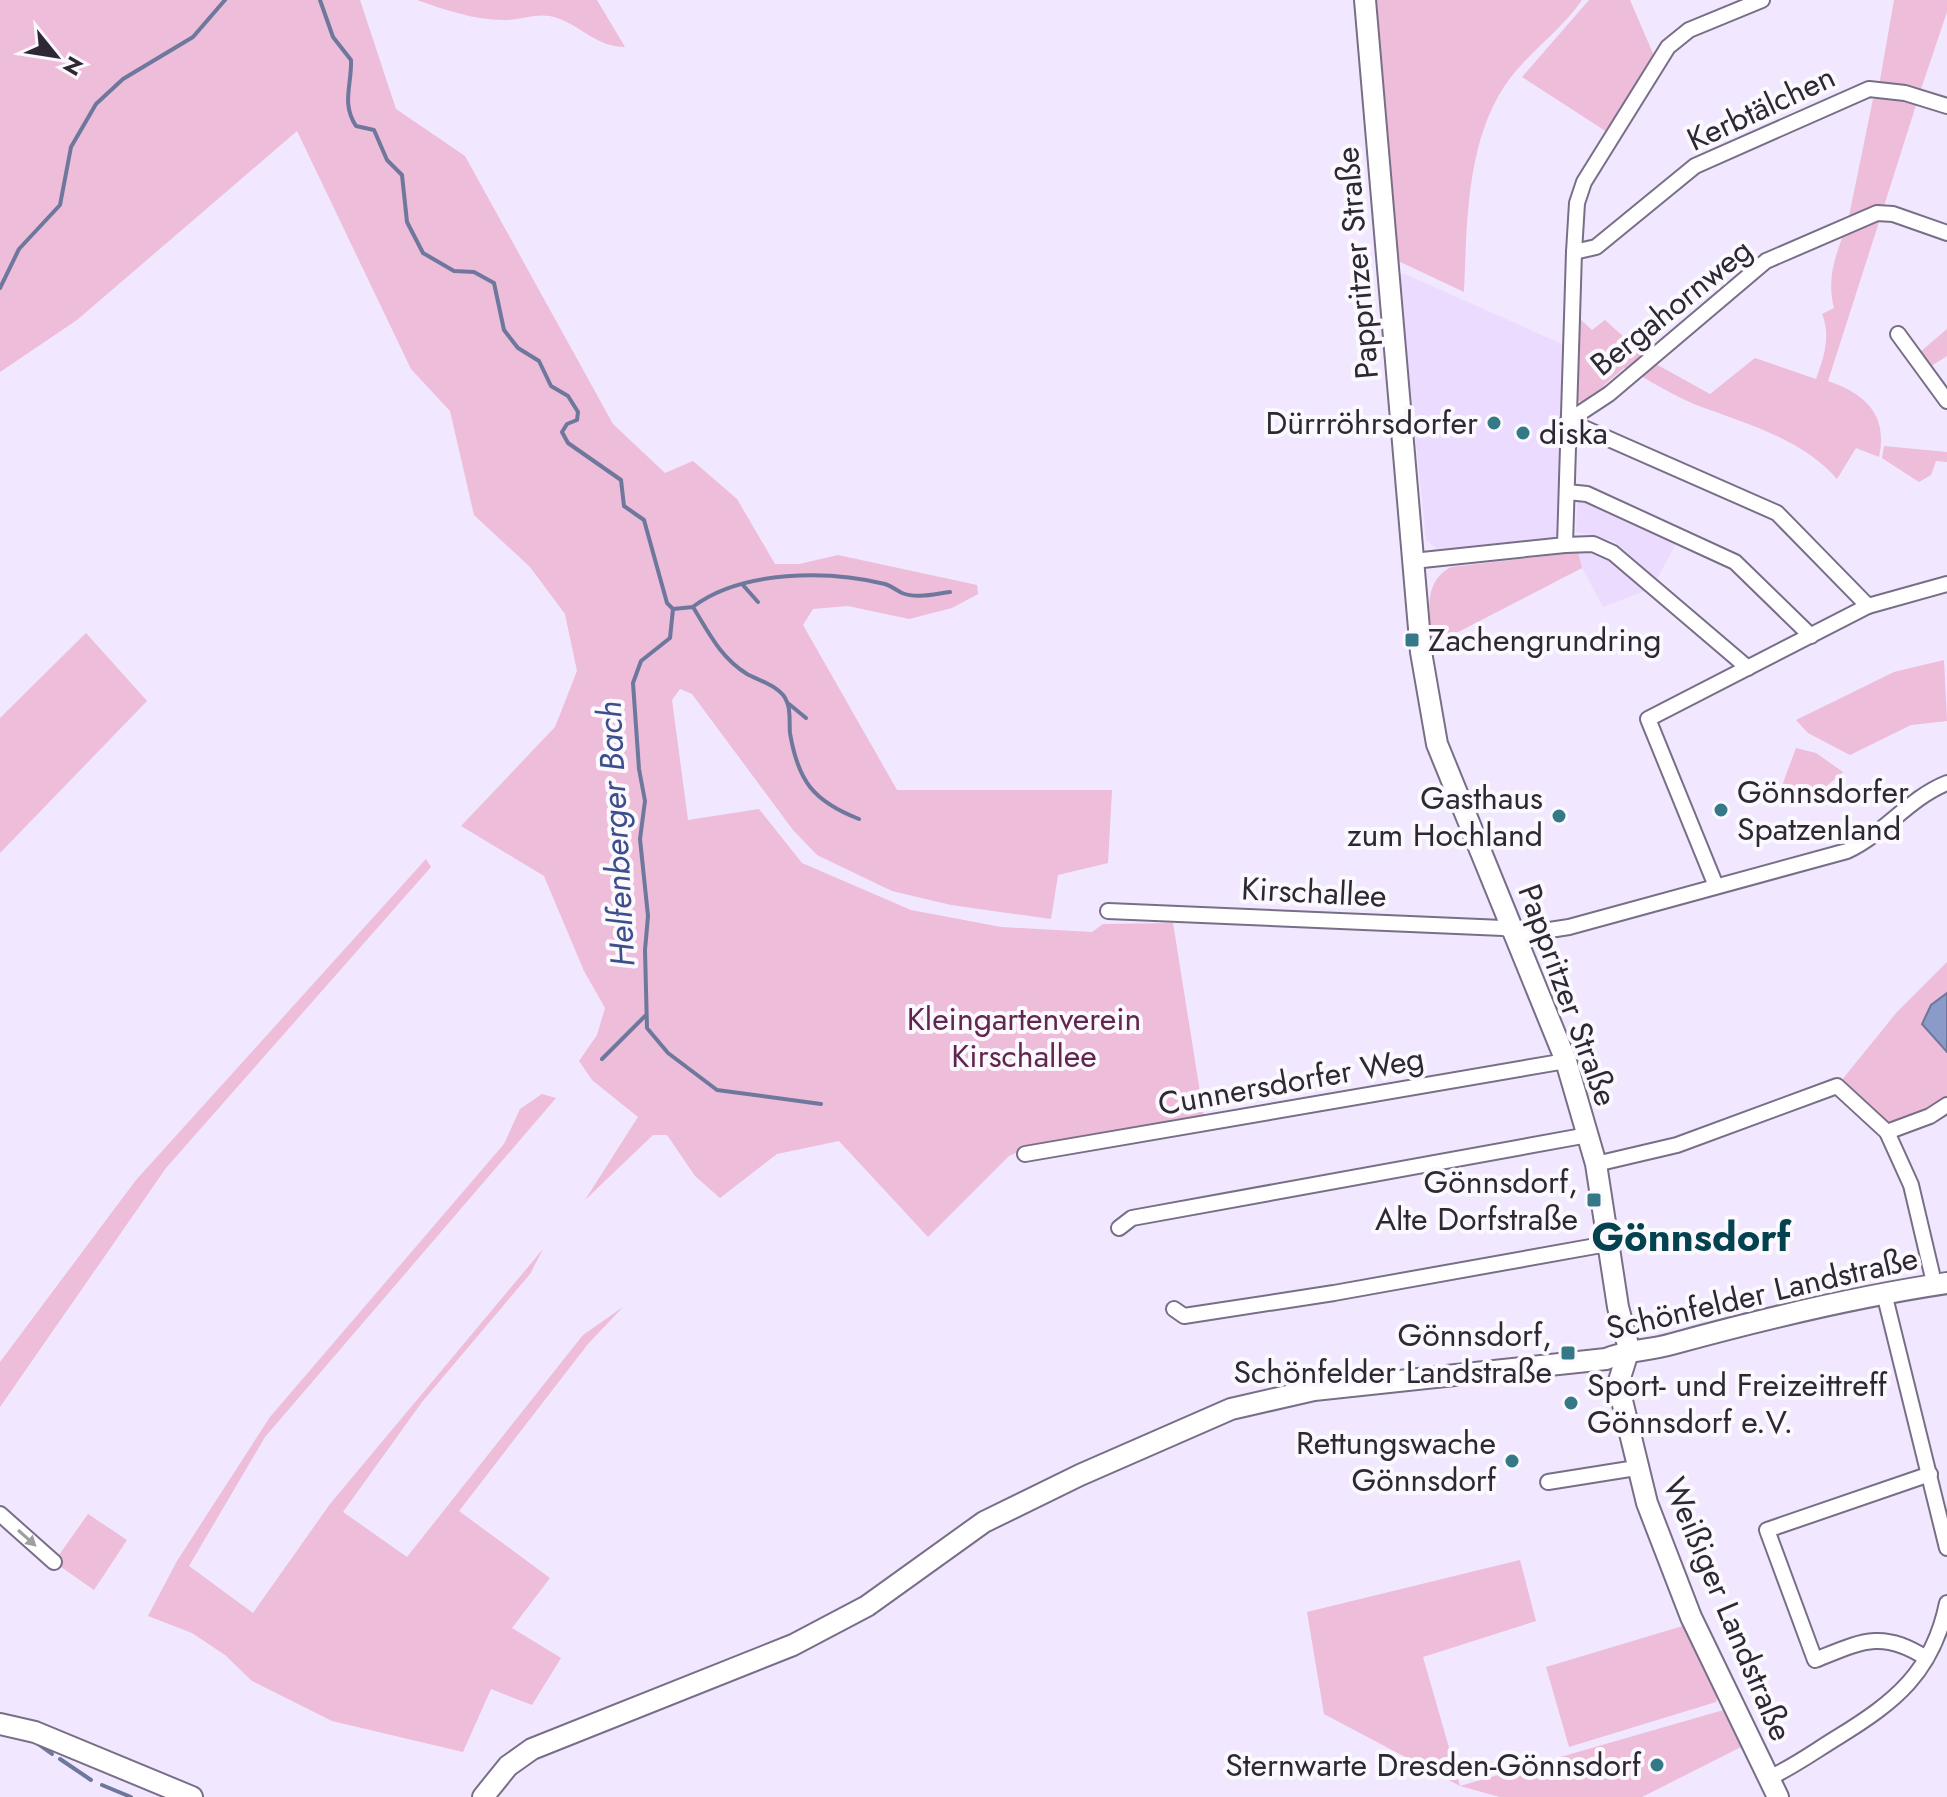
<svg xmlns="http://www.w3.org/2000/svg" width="1947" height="1797" viewBox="0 0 1947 1797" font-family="Jost,sans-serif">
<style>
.built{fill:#ebdbfe}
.green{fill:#edbdda}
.water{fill:#8a9bc9;stroke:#6e789c;stroke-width:2}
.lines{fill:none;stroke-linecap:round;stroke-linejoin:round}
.stream{stroke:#6e789c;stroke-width:4}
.street-casing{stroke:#796e87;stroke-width:18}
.secondary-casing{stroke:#796e87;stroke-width:24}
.street{stroke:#fff;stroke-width:14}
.secondary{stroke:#fff;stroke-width:20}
.oneway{fill:#a09ea3}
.poi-dot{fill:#357988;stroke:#fbf8fe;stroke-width:3}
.labels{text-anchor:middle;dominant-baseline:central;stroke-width:8;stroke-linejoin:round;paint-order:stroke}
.street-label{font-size:32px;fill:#2d2833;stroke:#fbf8fe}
.poi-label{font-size:32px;fill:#2d2833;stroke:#fbf8fe;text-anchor:end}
.park-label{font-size:32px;fill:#61254e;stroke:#fbf8fe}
.water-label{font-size:34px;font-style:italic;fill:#3d4f8b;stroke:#fbf8fe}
.district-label{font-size:40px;font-weight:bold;fill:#03424e;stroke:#fbf8fe}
</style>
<rect width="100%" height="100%" fill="#f1e7fe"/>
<g class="built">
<polygon points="1399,274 1405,274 1564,345 1559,533 1555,539 1440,551 1426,540"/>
<polygon points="1583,499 1678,540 1657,579 1614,541 1576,532 1577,503"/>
<polygon points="1596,551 1610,558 1647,590 1603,607 1578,560 1578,552"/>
</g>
<g class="green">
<polygon points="0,0 360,0 396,109 465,156 613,424 665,473 693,461 737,499 775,564 799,564 838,555 977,585 978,594 952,608 909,619 848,606 813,609 803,625 897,790 1112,790 1108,863 1058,875 1051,919 951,905 892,891 817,855 793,830 692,694 680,689 672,700 688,820 759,809 802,863 911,910 1001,927 1092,932 1103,924 1173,923 1204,1117 1029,1147 1009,1156 928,1237 839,1141 777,1154 720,1198 695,1176 667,1135 653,1135 585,1200 638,1117 592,1080 579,1061 597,1035 605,1008 584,971 544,876 461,826 555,727 577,671 565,614 530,567 474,515 450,411 411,369 297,131 77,320 0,372"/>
<path d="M417 0H597L625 47C597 47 583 27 557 18 540 12 525 19 508 20 477 21 445 10 417 0Z"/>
<path d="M1375 0H1582C1562 29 1532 50 1511 77 1466 135 1467 222 1464 292L1394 259Z"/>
<polygon points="1589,0 1630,0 1655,58 1607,132 1522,77"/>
<polygon points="1894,0 1947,0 1947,12 1919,95 1879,86"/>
<polygon points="1888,94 1917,102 1883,209 1848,221 1873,99"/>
<path d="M1880 219 1828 381C1866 394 1888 415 1879 457L1856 448 1837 479C1802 438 1743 423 1694 404 1675 396 1657 385 1639 375L1654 363 1710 394 1755 358 1816 379C1824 358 1831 335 1822 314L1834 308C1827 281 1834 259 1844 233Z"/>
<polygon points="1580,319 1592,330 1605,320 1646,357 1632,369 1624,368 1604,385 1608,391 1584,404 1578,400"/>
<polygon points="1947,329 1947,356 1928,368 1919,353"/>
<polygon points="1884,446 1947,452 1947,462 1936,461 1931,475 1919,482 1882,458"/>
<path d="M1578 552 1582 568 1433 645C1430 616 1421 583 1451 567Z"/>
<polygon points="86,633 147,701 0,853 0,718"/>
<polygon points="1944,660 1947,721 1911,725 1850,755 1808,733 1796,720 1894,672"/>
<polygon points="1796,748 1816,753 1843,772 1815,796 1789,806 1783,783"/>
<polygon points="426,859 431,867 166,1168 0,1407 0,1362 136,1180"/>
<polygon points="1947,962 1947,993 1931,1005 1922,1024 1947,1052 1947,1105 1887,1132 1837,1086 1897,1012"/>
<polygon points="542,1094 556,1098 265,1437 189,1566 253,1613 330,1504 543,1249 530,1274 422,1402 343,1512 407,1557 583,1335 623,1307 588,1344 459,1511 550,1578 512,1628 561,1658 532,1705 491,1689 463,1752 332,1721 252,1681 225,1655 192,1633 148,1616 177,1561 270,1417 504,1144 520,1109"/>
<polygon points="88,1514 127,1540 94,1590 54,1562"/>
<polygon points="1520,1560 1536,1621 1423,1657 1460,1786 1727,1709 1745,1745 1642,1797 1500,1797 1460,1786 1324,1714 1307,1612"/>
<polygon points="1686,1625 1718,1694 1716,1702 1569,1747 1546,1667"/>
</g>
<polygon class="water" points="1947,993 1947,1052 1922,1024 1931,1005"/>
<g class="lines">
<g class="stream">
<path d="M320 0 333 37 351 60C352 85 341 103 356 126L374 130 387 160 402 175 407 222 423 253 454 271 474 272 494 283 504 330 518 348 539 361 551 386 568 396 578 412 577 420 567 424 562 432 568 443 621 480 624 506 644 520 667 603 673 609 670 638 641 661 633 683 639 769 645 801 640 839 648 916 645 950 647 1028 668 1053 717 1090 821 1104"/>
<polyline points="0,288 19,249 60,205 71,147 96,104 123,79 193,37 225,0"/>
<polyline points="742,584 758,602"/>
<path d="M694 606C743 570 828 570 885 584 891 586 896 590 902 593 917 599 934 594 950 592"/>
<path d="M673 609 693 607C709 633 720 657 747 674 760 681 782 687 787 702 791 710 789 724 790 733 798 781 813 801 859 819"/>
<polyline points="789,704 806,718"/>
<polyline points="602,1059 645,1016"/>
<polyline points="34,1741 52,1754"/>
<polyline points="60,1759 91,1780"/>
<polyline points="102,1785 131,1797"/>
</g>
<g class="street-casing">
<g id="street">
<polyline points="1574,252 1596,247 1695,166 1869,89 1905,93 1947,106"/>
<polyline points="1898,334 1947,401"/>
<polyline points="1568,421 1609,394 1766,261 1877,213 1893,214 1947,233"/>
<polyline points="1568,421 1777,513 1868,606"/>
<polyline points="1567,492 1587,494 1735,562 1811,636"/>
<polyline points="1565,545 1593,544 1613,553 1748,668"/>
<polyline points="1413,561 1565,545 1574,252 1577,203 1584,182 1668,47 1689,30 1762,0"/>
<polyline points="1716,886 1648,719 1868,606 1947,584"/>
<path d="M1108 911 1503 928 1530 933 1569 927 1847 851C1884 834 1909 798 1947 783"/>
<polyline points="1887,1132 1911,1185 1932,1274"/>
<polyline points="1025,1154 1566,1061"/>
<polyline points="1596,1164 1677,1145 1837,1086 1887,1132 1930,1116 1947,1105"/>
<polyline points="1119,1228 1132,1218 1588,1135"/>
<polyline points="1884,1293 1947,1548"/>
<polyline points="1174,1309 1184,1316 1334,1293 1607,1244"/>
<polyline points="1548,1482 1636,1468"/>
<polyline points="0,1514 54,1562"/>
<path d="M1926 1658C1882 1629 1860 1642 1815 1660L1767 1530 1930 1474"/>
<path d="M1769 1778C1793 1767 1815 1751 1838 1737 1895 1702 1933 1672 1947 1603"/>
</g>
</g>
<g class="secondary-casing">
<g id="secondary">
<polyline points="1365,0 1421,652 1437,744 1566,1061 1596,1164 1618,1307 1629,1349"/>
<polyline points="1629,1349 1618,1384 1647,1503 1691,1617 1778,1797"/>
<polyline points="0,1724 35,1732 192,1797"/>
<path d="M483 1797 508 1766 532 1749 793 1645 867 1606 984 1522 1080 1475 1231 1409 1314 1390 1606 1359C1631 1349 1648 1351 1672 1344 1763 1319 1853 1297 1947 1283"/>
</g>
</g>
<use href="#street" class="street"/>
<use href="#secondary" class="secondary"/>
</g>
<defs><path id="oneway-solid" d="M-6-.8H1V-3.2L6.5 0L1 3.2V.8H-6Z" transform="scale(2)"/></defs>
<use class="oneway" href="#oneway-solid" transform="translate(27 1538) rotate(42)"/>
<g class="poi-dot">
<circle cx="1494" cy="423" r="8"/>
<circle cx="1523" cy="433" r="8"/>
<rect x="1404" y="632" width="16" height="16" rx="4"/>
<circle cx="1721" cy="810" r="8"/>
<circle cx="1559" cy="816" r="8"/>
<rect x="1586" y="1192" width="16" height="16" rx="4"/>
<rect x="1560" y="1345" width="16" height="16" rx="4"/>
<circle cx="1571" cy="1403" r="8"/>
<circle cx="1512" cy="1461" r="8"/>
<circle cx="1657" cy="1765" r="8"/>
</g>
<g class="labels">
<g class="street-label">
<text transform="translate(1761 108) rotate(-25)">Kerbtälchen</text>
<text transform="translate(1357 263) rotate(-95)">Pappritzer Straße</text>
<text transform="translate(1671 307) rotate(-39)">Bergahornweg</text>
<text transform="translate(1314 892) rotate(3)">Kirschallee</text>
<text transform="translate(1568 995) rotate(70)">Pappritzer Straße</text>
<text transform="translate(1291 1081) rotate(-10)">Cunnersdorfer Weg</text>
<text transform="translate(1762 1293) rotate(-13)">Schönfelder Landstraße</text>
<text transform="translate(1728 1609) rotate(67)">Weißiger Landstraße</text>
</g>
<g class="poi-label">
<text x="1478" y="423">Dürrröhrsdorfer</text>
<text x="1539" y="433" text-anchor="start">diska</text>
<text x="1428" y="640" text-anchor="start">Zachengrundring</text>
<text x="1737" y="792" text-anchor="start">Gönnsdorfer<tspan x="1737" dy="37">Spatzenland</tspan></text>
<text x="1543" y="798">Gasthaus<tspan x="1543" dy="37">zum Hochland</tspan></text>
<text x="1578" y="1182">Gönnsdorf,<tspan x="1578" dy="37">Alte Dorfstraße</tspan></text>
<text x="1552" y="1335">Gönnsdorf,<tspan x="1552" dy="37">Schönfelder Landstraße</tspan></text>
<text x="1587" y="1385" text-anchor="start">Sport- und Freizeittreff<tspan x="1587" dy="37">Gönnsdorf e.V.</tspan></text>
<text x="1496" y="1443">Rettungswache<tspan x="1496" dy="37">Gönnsdorf</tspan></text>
<text x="1641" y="1765">Sternwarte Dresden-Gönnsdorf</text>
</g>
<g class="park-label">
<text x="1024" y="1019">Kleingartenverein<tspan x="1024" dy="37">Kirschallee</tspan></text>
</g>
<g class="water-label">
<text transform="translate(616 834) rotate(-93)">Helfenberger Bach</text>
</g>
<g class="district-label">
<text x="1691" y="1237">Gönnsdorf</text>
</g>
</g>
<g transform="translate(56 56) rotate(120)" stroke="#fbf8fe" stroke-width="6" paint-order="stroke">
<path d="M0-6L14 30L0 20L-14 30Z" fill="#2d2833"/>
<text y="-12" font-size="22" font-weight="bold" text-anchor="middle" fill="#2d2833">N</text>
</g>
</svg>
